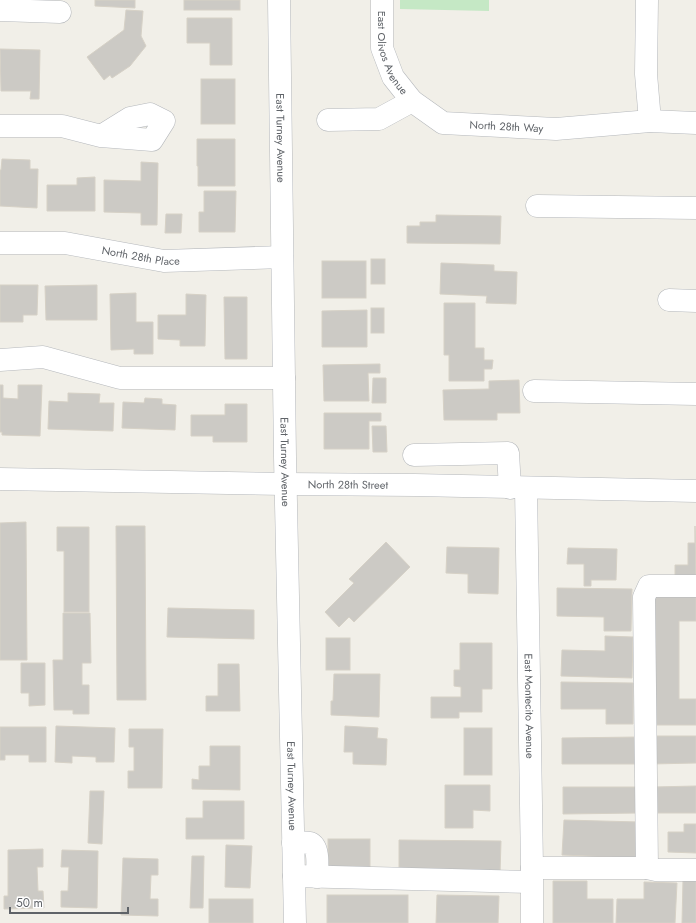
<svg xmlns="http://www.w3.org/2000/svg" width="696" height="923" viewBox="0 0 696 923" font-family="Jost,sans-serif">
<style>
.green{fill:#c5e8c5}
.building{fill:#cccac5;stroke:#d6d1c6}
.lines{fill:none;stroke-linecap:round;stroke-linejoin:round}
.minor-casing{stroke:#b5b8bc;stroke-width:23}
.minor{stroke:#fff;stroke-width:22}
.labels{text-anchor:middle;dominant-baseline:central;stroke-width:3;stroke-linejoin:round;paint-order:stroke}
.street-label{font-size:11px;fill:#5f6368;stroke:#fff}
</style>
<rect width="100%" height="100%" fill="#f1efe8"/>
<polygon class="green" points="400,0 489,0 489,11 400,9"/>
<g class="building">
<polygon points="95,0 135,0 135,8 95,6"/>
<rect x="184" y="0" width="56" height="10"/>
<polygon points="126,10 143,11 141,36 146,46 130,66 112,78 110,75 104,80 87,57 124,30"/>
<polygon points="187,18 232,18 232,65 210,65 210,43 187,43"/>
<polygon points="0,49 40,50 39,99 30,99 31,91 1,91"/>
<rect x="201" y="79" width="34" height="45"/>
<polygon points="197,139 235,139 235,186 198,186 198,166 197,166"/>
<polygon points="2,159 30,160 30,169 38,169 37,208 0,206 0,170 1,170"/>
<polygon points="141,162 158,163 157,225 141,225 141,213 104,212 104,180 141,181"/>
<polygon points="95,177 95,211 47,211 47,185 77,185 77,178"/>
<polygon points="204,191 236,191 235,232 199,232 199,212 204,212"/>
<polygon points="166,214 182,214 181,233 165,233"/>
<polygon points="436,215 501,216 500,244 407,243 407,226 420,226 420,222 436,222"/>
<rect x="371" y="259" width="14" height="25"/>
<rect x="322" y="261" width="44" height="37"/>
<polygon points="441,263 494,265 494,271 517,272 516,304 486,303 487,296 440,294"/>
<polygon points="0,285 38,285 37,315 23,315 23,322 0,322"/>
<polygon points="97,285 97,320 46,320 45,286"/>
<polygon points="136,293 136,322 153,322 153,354 134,354 134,349 111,350 110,294"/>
<polygon points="186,294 206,295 205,346 180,346 180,340 158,339 158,315 186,315"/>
<polygon points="224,297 247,297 247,359 225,359"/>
<polygon points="444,303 475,303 475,348 484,348 484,360 493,360 492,369 484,369 484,381 449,381 449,355 444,355"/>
<rect x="371" y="308" width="13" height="25"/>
<polygon points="367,310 367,347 322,347 322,311"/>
<polygon points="380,364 380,373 368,373 369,401 324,401 323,365"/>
<polygon points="373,378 386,378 386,403 372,403"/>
<polygon points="519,380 520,413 497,413 497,420 444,420 443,390 489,389 489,381"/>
<polygon points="0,385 3,385 3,398 18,399 18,385 42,385 40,436 2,435 2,432 0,432"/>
<polygon points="68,393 100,394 99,403 114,403 113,431 48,429 49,401 68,402"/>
<polygon points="145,398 162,399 162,404 176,405 175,430 122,428 123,402 144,403"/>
<polygon points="225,404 247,404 247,442 213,442 213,436 191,436 191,415 225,415"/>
<polygon points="324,413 381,413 381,421 369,421 369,449 324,449"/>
<polygon points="372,426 386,426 387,452 373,452"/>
<polygon points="26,522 27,660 0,660 0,523"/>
<polygon points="116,526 145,526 146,700 117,700"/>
<polygon points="695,526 696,579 675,579 675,565 688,565 688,543 695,543"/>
<polygon points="57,527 89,527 89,612 64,612 64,551 57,551"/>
<polygon points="386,542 410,567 354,622 349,617 339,627 325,612 354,583 349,579"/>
<polygon points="447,547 499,548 498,594 468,593 468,574 446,573"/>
<polygon points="568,548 617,549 616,580 591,580 591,586 584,586 584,564 567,564"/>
<polygon points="557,588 632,589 631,631 604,631 604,617 557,616"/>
<polygon points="652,594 696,594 696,621 679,621 679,699 696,699 696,725 652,725"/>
<polygon points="168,608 254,610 254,639 167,637"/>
<polygon points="63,613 90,613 91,663 82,663 82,685 89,685 89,714 73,714 73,710 54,710 53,660 63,660"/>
<polygon points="605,636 633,637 632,678 561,676 562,650 605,651"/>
<rect x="326" y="638" width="24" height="32"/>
<polygon points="460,643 492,643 492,689 482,689 482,712 459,712 459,718 431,718 431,697 461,697 461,687 454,686 454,670 460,670"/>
<polygon points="21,663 45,663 45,705 29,706 29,693 21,693"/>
<polygon points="218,664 239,664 240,711 206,711 206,696 218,696"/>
<polygon points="334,674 380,674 379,717 331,715 331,701 333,701"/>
<polygon points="561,682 633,683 633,724 606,724 606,709 561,709"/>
<polygon points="56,726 115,728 114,762 96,762 96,757 72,756 72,763 55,762"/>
<polygon points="345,726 378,728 377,738 387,739 386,765 353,764 353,752 344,752"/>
<polygon points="0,727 46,727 46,762 29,762 29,755 5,755 5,760 0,760"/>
<rect x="464" y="728" width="28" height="47"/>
<polygon points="129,729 163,729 162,788 128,788 128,771 134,771 134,747 129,747"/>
<polygon points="652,736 696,736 696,763 652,764"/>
<polygon points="638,737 638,764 562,764 562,738"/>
<polygon points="210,746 240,746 240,790 192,789 192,779 199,780 199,766 210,766"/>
<polygon points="445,785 490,785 490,811 473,810 473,828 445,828"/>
<polygon points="696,786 696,813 653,813 653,787"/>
<polygon points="563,787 639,787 639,813 563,814"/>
<polygon points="90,791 104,791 102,844 88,843"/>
<polygon points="203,801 244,801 244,839 186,839 186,818 203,818"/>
<polygon points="564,820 639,822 638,858 562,855"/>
<polygon points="684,824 696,824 696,853 668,852 668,832 684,832"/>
<rect x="328" y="839" width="42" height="31"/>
<polygon points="399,840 501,841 500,874 399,873"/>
<polygon points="226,845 252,846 250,888 225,887"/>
<polygon points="43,849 43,867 37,867 38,891 43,891 44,908 4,909 4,896 8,896 8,850"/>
<polygon points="62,850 98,851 97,908 61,907 61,891 68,891 69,867 61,867"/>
<polygon points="192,856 204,856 203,908 190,908"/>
<polygon points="123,858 158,859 158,875 151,875 150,899 158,899 158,916 121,915"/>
<polygon points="683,879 696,879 696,923 682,923"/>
<polygon points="553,881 587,881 587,899 613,899 613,923 553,923"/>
<polygon points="644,882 677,883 675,923 616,923 617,899 644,899"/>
<rect x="327" y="895" width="81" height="28"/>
<polygon points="437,895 499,896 498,923 436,923"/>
<rect x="209" y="899" width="44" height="24"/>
</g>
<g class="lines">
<g class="minor-casing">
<g id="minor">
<path id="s1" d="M279 0 285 457 295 923"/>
<path id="s2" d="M382 0V48L393 77 412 101"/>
<polyline points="647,0 646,74 650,121"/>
<polyline points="0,10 60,12"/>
<path id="s3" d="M328 120 379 119 412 101 443 123 556 129 650 121 696 123"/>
<polyline points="0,126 62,126 101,136 152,140 164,121 150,114 130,118 101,136"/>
<polyline points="537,206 696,208"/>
<path id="s4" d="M0 243H65L164 261 282 257"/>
<polyline points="669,300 696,301"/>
<polyline points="0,360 43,357 120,378 284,378"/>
<polyline points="534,391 696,394"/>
<polyline points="414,455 508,453 510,488"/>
<path id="s5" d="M0 479 285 484 415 485 696 491"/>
<path id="s6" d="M526 488 532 868V923"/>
<polyline points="696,586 649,586 644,597 647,868 656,870 696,870"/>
<path d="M293 843C298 843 305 842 310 843 320 847 317 868 317 877"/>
<polyline points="532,868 647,868"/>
<polyline points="294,876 531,882"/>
</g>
</g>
<use href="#minor" class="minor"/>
</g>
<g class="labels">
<g class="street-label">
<text stroke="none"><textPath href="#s2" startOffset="55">East Olivos Avenue</textPath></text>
<text stroke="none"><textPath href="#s3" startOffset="190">North 28th Way</textPath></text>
<text stroke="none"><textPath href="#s1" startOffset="138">East Turney Avenue</textPath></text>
<text stroke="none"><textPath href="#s4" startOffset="142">North 28th Place</textPath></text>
<text stroke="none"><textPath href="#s1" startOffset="462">East Turney Avenue</textPath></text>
<text stroke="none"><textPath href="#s5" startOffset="348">North 28th Street</textPath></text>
<text stroke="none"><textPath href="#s6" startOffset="218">East Montecito Avenue</textPath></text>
<text stroke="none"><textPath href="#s1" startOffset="786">East Turney Avenue</textPath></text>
</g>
</g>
<path d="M10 907v6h118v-6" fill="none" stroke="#5f6368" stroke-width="2"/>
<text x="16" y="907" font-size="12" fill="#5f6368" stroke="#ffffff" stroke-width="3" paint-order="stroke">50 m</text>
</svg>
